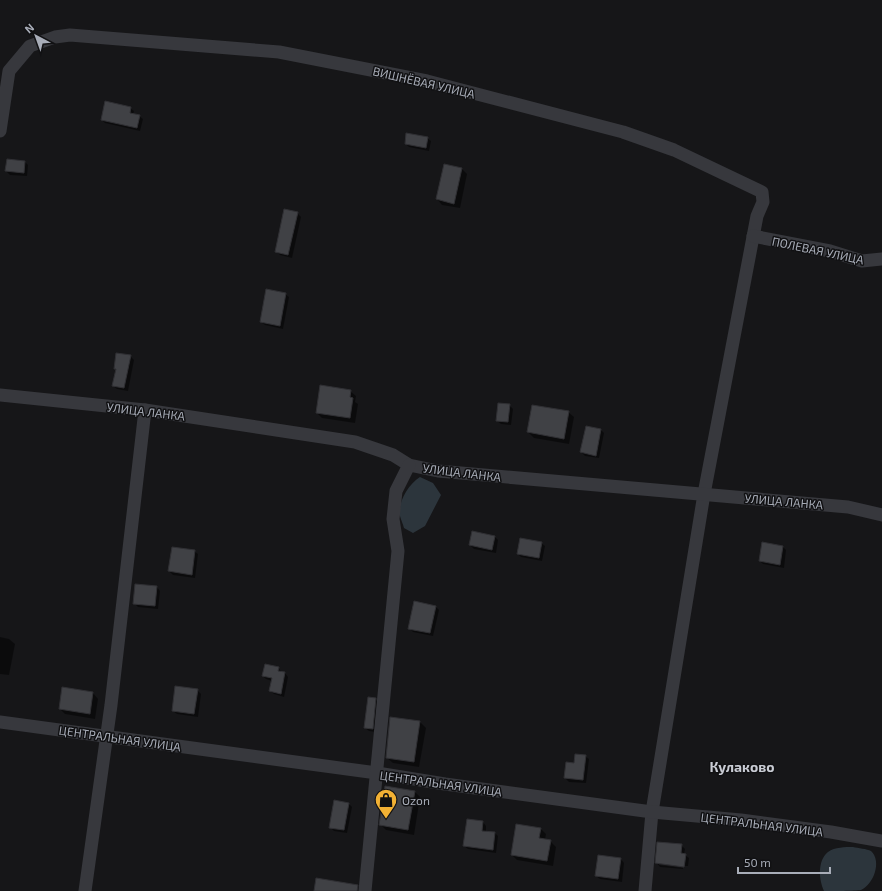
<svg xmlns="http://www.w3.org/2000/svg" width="882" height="891" viewBox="0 0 882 891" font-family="'Exo 2',sans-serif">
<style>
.water{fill:#2c353c}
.shadow{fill:#0007}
.building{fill:#404145;stroke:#303034}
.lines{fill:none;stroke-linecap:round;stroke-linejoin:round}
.minor{stroke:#37383d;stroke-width:13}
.labels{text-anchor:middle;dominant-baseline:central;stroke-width:3;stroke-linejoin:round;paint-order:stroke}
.street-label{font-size:12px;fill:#a8adb8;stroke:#111113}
.poi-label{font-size:12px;fill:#a8adb8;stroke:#111113;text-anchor:start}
.quarter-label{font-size:14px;font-weight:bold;fill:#c9ccd4;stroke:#111113}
</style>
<rect width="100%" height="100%" fill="#161618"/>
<g class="water">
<path d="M420 477 433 483 441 495 425 526 413 533 404 528C403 524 401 520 400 516 398 501 408 485 420 477Z"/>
<path d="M853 847C858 848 867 849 871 851 882 861 874 884 861 890 856 891 831 891 824 891 819 880 817 861 828 852 835 847 845 847 853 847Z"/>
</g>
<g class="shadow">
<polygon points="130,108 134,111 133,114 139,116 143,119 140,131 105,123 102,120"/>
<polygon points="427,138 431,141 429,151 409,147 406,144"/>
<polygon points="25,162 28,165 27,176 10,175 6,171"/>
<polygon points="444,165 462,169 467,174 460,208 442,205 437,199"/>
<polygon points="297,213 301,217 292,258 280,255 276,251"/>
<polygon points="285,294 289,297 283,329 265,325 261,322"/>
<polygon points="130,356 134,360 128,391 117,389 113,386 116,370 115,369"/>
<polygon points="350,391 356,396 355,402 358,404 355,423 322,418 317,413"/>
<polygon points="509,405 513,409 511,425 501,424 497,421"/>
<polygon points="568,412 574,417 569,444 534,438 528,432"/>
<polygon points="586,427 601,430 604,433 599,458 585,456 581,452"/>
<polygon points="495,537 498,540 496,553 474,549 470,545"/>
<polygon points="541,543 545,546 542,561 521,557 518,554"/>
<polygon points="763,543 783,547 786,550 784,568 763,564 760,561"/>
<polygon points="194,551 198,554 195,578 173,575 169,571"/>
<polygon points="157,587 160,591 158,609 138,607 134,603"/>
<polygon points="435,606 439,610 433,636 413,632 409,628"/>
<polygon points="0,637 9,639 15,644 9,675 0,674"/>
<polygon points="278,668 282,672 285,673 288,677 284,697 274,694 270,691 272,681 266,679 263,676"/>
<polygon points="197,690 201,694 198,717 177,714 173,711"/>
<polygon points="93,693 98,699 95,719 65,714 60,709"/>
<polygon points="375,699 379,703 376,732 369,731 365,728"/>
<polygon points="391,718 420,722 426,728 419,767 393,763 387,758"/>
<polygon points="585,756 589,759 586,783 569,782 565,778 575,764"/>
<polygon points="415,792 420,797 414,835 386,830 381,825"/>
<polygon points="348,803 352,807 347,833 334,831 330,827"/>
<polygon points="483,822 486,826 486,832 495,833 498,836 496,853 468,849 464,846"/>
<polygon points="540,828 546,834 545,840 550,841 556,847 553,866 517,860 512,855"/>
<polygon points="681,845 685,849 684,854 685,855 689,858 688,866 685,866 686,856 659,863 659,865 683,868 683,869 660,867 657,863"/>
<polygon points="621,859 624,863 622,882 600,879 596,876"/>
</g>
<g class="building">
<polygon points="105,101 131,107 130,113 140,115 137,128 101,120"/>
<polygon points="406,133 428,137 426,148 405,144"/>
<polygon points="7,159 25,161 24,173 5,171"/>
<polygon points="444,164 462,168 454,204 436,199"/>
<polygon points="284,209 298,212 288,255 275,252"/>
<polygon points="266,289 286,293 280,326 260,322"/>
<polygon points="116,353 131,355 124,388 112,386 116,369 114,369"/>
<polygon points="320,385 351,390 350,397 353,398 350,418 316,413"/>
<polygon points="498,403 510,404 508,422 496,421"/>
<polygon points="532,405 569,411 564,439 527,432"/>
<polygon points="586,426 601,429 596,456 580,452"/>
<polygon points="472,531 495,536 492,550 469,545"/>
<polygon points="520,538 542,542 539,558 517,554"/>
<polygon points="762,542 783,546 780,565 759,561"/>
<polygon points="172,547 195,550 192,575 168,571"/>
<polygon points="135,584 157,586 155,606 133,604"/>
<polygon points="414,601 436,606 430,633 408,629"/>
<polygon points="265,664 279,667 278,671 285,672 281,694 269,691 272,678 262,676"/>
<polygon points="175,686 198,689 194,714 172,711"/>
<polygon points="62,687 93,692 90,714 59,709"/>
<polygon points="368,697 376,698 373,729 364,728"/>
<polygon points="390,717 420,721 414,762 386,758"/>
<polygon points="575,754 586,755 583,780 564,778 566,762 574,763"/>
<polygon points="385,786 415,791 408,830 379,825"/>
<polygon points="334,800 349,803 344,830 329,828"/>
<polygon points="467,819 483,821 482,831 495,832 493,850 463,846"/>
<polygon points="516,824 541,828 539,838 551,840 547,861 511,855"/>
<polygon points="657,842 682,844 681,853 686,854 684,867 655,863"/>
<polygon points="598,855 621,858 618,879 595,876"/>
<polygon points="316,878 358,885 357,891 314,891"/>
</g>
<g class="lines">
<g class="minor">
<polyline points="0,131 9,71 30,46 55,37 70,35 279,52 427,81 623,132 674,150 762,192 763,202 757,216 704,494 652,812 645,891"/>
<polyline points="753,236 830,251 862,261 882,259"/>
<polyline points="0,395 145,410 355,442 393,455 409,465 438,471 848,507 882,515"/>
<polyline points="0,722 377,773 445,784 652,812 741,820 831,832 882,841"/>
<polyline points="85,891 111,705 145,410"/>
<polyline points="365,891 398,551 393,519 396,491 409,465"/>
</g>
</g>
<defs>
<g id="shop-pin" transform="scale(1.15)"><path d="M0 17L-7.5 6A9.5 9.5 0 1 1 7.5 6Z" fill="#f2b134" stroke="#111113"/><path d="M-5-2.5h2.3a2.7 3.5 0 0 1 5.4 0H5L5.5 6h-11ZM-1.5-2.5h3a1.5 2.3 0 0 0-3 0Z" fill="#111"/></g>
</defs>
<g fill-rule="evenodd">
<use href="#shop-pin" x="386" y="800"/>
</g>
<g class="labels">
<g class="street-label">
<text transform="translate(424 82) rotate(13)">ВИШНЁВАЯ УЛИЦА</text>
<text transform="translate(818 250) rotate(12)">ПОЛЕВАЯ УЛИЦА</text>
<text transform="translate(146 411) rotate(7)">УЛИЦА ЛАНКА</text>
<text transform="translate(462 472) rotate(7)">УЛИЦА ЛАНКА</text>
<text transform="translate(784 501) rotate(5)">УЛИЦА ЛАНКА</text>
<text transform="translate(120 738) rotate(8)">ЦЕНТРАЛЬНАЯ УЛИЦА</text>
<text transform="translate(441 783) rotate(8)">ЦЕНТРАЛЬНАЯ УЛИЦА</text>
<text transform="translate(762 824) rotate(7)">ЦЕНТРАЛЬНАЯ УЛИЦА</text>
</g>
<g class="poi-label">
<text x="402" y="800">Ozon</text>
</g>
<g class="quarter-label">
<text x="742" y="766">Кулаково</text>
</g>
</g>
<g transform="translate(36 36) rotate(319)" stroke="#111113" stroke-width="3" paint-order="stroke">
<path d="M0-3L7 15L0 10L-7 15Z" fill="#a8adb8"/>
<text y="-6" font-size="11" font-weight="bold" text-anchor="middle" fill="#a8adb8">N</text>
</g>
<path d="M738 867v6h92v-6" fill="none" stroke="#a8adb8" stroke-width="2"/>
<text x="744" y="867" font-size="12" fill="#a8adb8" stroke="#111113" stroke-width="3" paint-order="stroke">50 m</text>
</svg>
